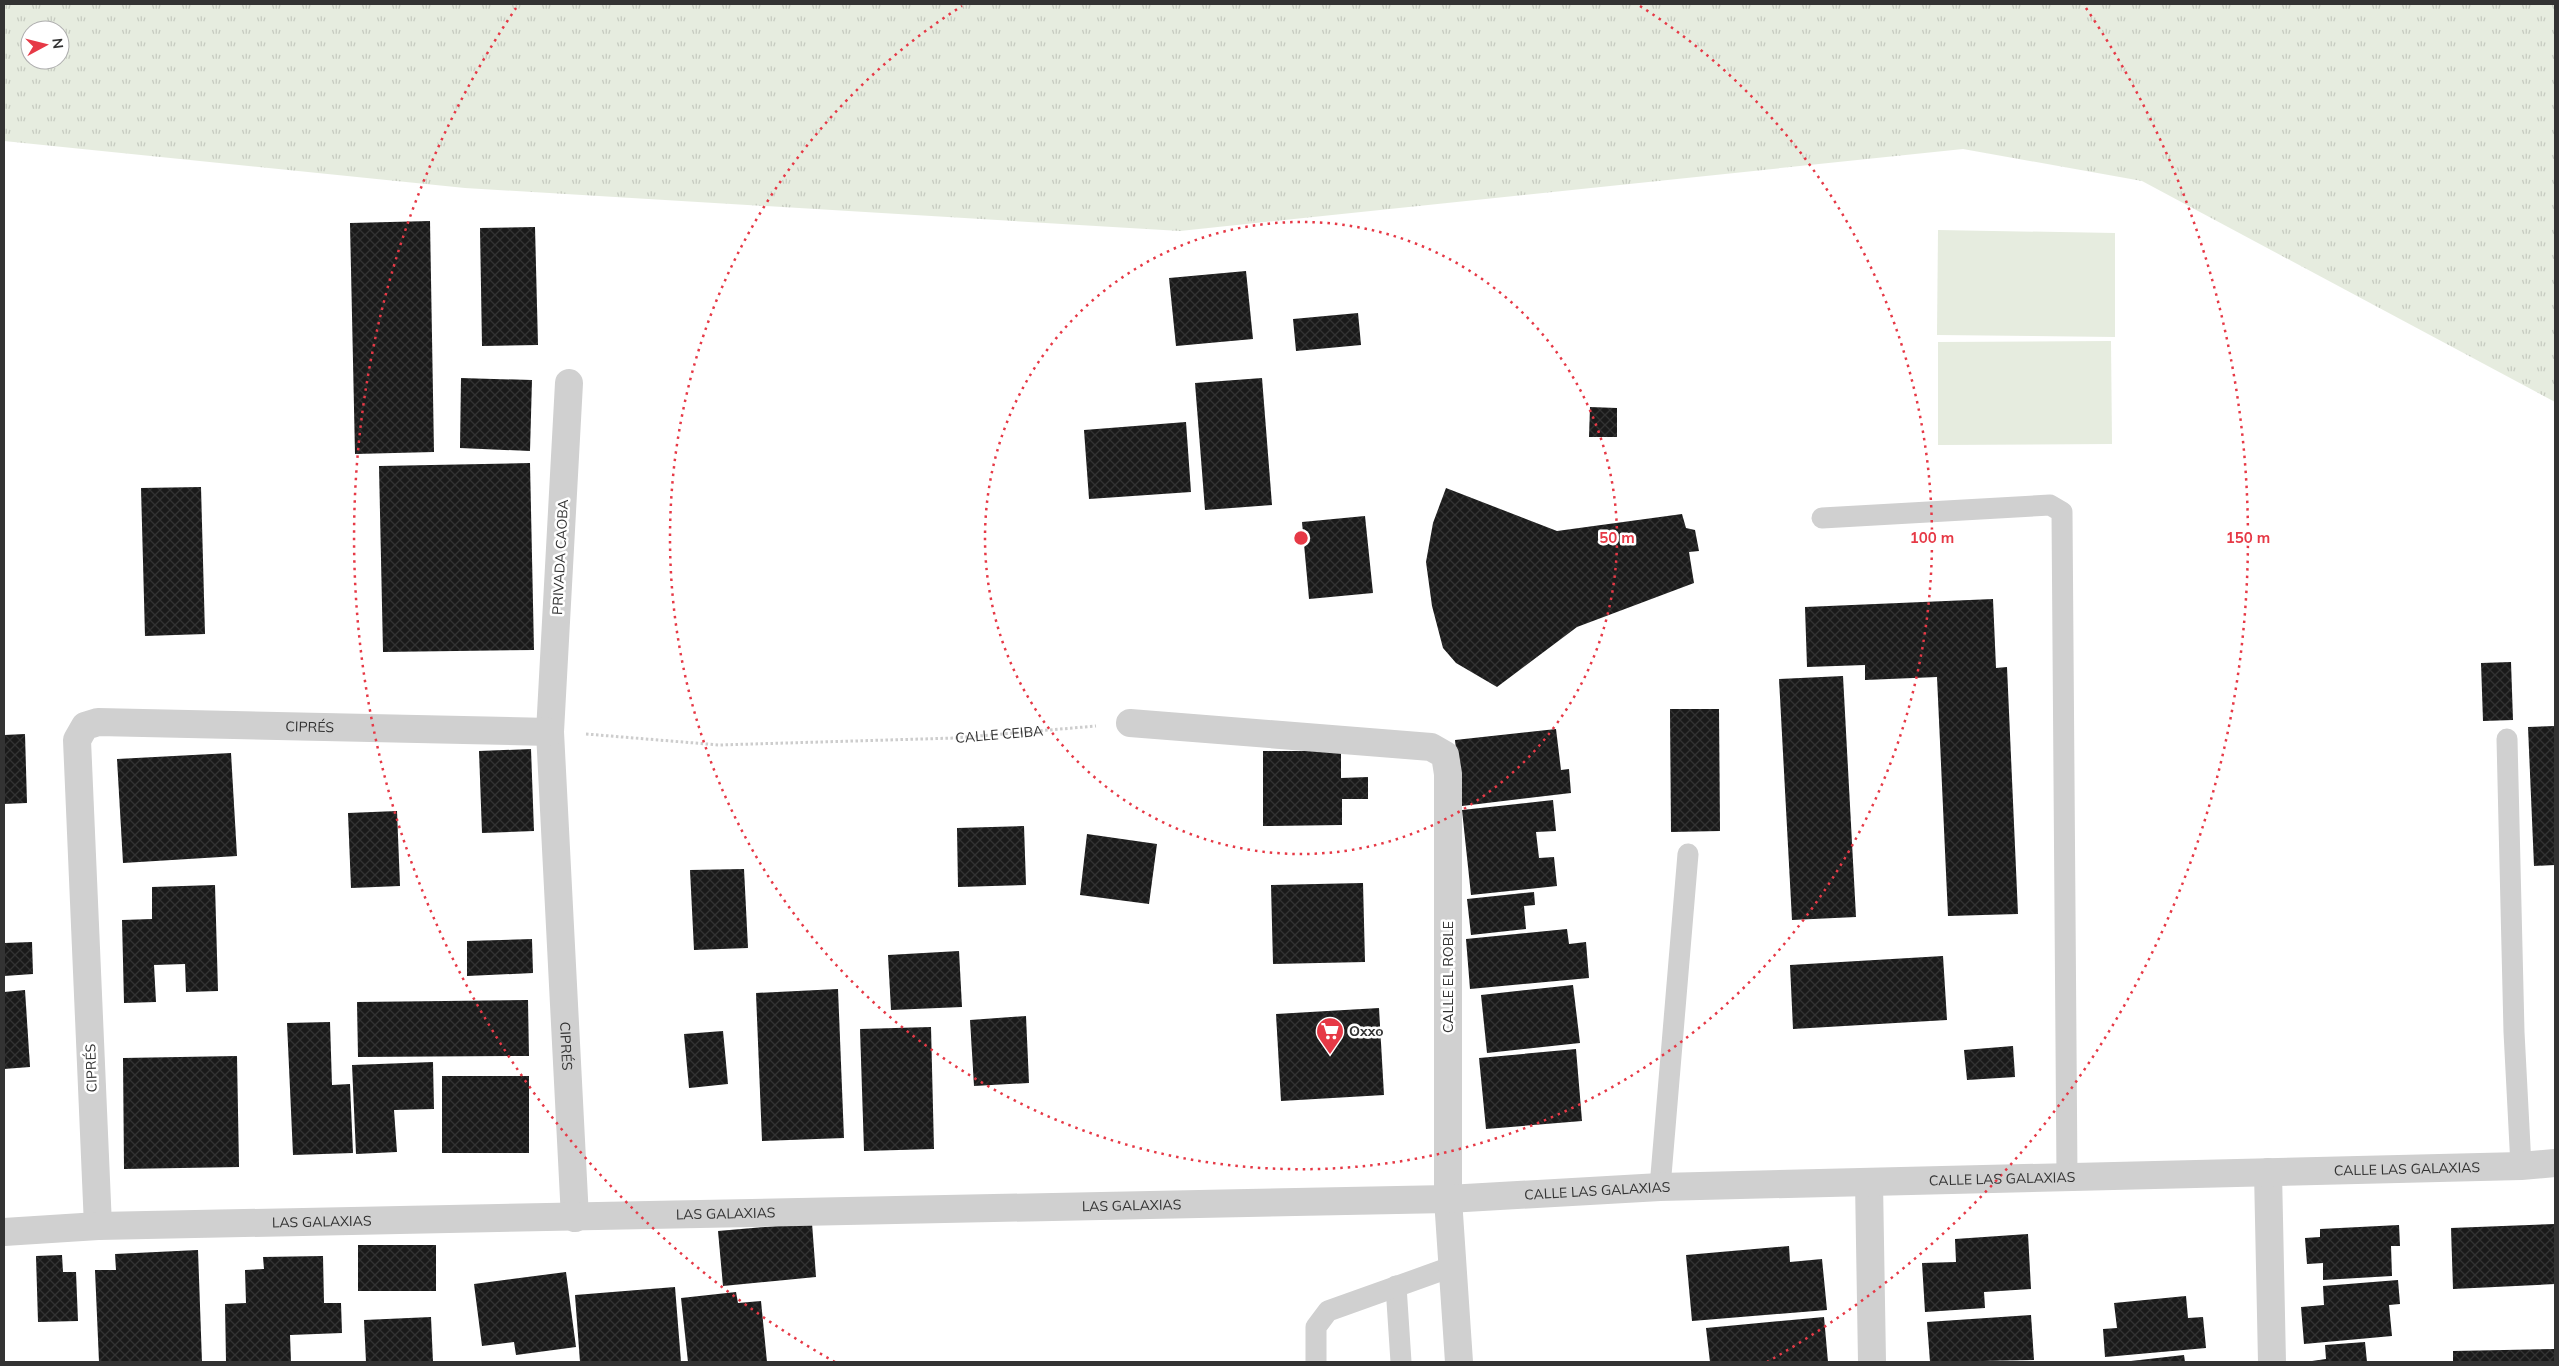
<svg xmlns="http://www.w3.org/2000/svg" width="2559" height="1366" viewBox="0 0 2559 1366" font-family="Mulish,sans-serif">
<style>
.grass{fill:url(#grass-tufts);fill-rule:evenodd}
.pitch{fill:#e6ecdf}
.building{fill:url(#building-cross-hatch)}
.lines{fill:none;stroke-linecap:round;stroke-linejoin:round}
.path{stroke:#cdcdcd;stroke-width:3;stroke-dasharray:2.5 2.5;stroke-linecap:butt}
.lane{stroke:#d0d0d0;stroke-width:21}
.street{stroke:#d0d0d0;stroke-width:28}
.ring{fill:none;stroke:#e63946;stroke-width:2.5;stroke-dasharray:2.5 5}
.labels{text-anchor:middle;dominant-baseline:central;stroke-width:5;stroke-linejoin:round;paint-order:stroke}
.street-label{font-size:14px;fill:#333;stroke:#fff}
.poi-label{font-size:14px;font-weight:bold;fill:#333;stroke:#fff;text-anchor:start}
.centre{fill:#e63946;stroke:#fff;stroke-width:2.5}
.ring-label{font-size:15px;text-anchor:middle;font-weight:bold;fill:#e63946;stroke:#fff;stroke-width:5;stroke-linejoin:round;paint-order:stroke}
</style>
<defs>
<pattern id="grass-tufts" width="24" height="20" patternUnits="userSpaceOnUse" patternTransform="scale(1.25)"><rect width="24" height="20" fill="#e6ecdf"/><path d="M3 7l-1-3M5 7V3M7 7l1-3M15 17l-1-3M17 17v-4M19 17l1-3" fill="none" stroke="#c6cbc0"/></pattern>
<pattern id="building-cross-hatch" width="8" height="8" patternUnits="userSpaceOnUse" patternTransform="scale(1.25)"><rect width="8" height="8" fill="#1a1a1a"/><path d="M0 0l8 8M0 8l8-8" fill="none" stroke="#333"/></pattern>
</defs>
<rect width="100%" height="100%" fill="#fff"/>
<path class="grass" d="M4 4H2555V402L2142 181 1963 149 1180 231 465 188 4 141ZM30 30H60V60H30Z"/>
<g class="pitch">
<polygon points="1938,230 2115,233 2115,337 1937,335"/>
<polygon points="2111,341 2112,444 1938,445 1938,342"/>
</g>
<g class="building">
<polygon points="430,221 434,452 355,454 350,223"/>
<polygon points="535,227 538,345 482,346 480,228"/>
<polygon points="1246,271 1253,339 1176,346 1169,278"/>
<polygon points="1358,313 1361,345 1296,351 1293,319"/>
<polygon points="461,378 532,380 530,451 460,448"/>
<polygon points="1262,378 1272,505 1205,510 1195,383"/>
<polygon points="1590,407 1617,408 1617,437 1589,437"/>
<polygon points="1186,422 1191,492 1089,499 1084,430"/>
<polygon points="530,463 534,650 383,652 379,466"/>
<polygon points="201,487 205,634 145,636 141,488"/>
<polygon points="1446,488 1557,531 1682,514 1686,528 1695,530 1699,551 1689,552 1694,583 1577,627 1497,687 1456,663 1443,648 1432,606 1426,562 1433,523"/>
<polygon points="1365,516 1373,593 1309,599 1302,522"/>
<polygon points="1993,599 1996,668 2007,667 2018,914 1948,916 1937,677 1865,680 1865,665 1807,667 1805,607"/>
<polygon points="2511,662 2513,720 2483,721 2481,663"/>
<polygon points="1843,676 1856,917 1792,920 1779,679"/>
<polygon points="1670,709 1719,709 1720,831 1671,832"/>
<polygon points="2555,726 2555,865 2534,866 2528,727"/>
<polygon points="1556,729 1561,770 1569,769 1571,793 1462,806 1455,740"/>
<polygon points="25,734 27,803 4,804 4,735"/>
<polygon points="531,749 534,831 482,833 479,751"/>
<polygon points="1263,751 1341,751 1341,778 1368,777 1368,799 1342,799 1342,825 1263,826"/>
<polygon points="231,753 237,856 123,863 117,759"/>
<polygon points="1553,800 1556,831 1536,832 1539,858 1554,857 1557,886 1471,895 1462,810"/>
<polygon points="397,811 400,886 351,888 348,813"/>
<polygon points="1024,826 1026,885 958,887 957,828"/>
<polygon points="1087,834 1157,844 1149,904 1080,895"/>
<polygon points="744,869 748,948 694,950 690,870"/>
<polygon points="1363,883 1365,962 1273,964 1271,885"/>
<polygon points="215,885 218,991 186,992 185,964 154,965 156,1002 124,1003 122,920 152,919 152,887"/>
<polygon points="1534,892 1535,905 1524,906 1526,929 1471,935 1467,899"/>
<polygon points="1567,929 1569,944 1586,942 1589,978 1470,989 1466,939"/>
<polygon points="532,939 533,973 467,976 467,941"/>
<polygon points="32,942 33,974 4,976 4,943"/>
<polygon points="959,951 962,1007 891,1010 888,955"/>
<polygon points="1943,956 1947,1020 1793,1029 1790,965"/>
<polygon points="1573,985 1580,1043 1487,1053 1481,995"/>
<polygon points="838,989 844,1138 762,1141 756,993"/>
<polygon points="25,990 30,1067 4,1069 4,992"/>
<polygon points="528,1000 529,1056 358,1057 357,1002"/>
<polygon points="1379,1008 1384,1095 1281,1101 1276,1014"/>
<polygon points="1026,1016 1029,1083 974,1086 970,1020"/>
<polygon points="330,1022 332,1085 350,1084 353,1153 293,1155 287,1023"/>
<polygon points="931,1027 934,1149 864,1151 860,1029"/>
<polygon points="723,1031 728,1084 689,1088 684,1034"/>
<polygon points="2013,1046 2015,1077 1967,1080 1964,1050"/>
<polygon points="1576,1049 1582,1121 1486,1129 1479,1058"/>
<polygon points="237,1056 239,1167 124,1169 123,1058"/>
<polygon points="433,1062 434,1109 394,1110 397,1152 356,1154 352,1065"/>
<rect x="442" y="1076" width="87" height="77"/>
<polygon points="812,1223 816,1277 723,1286 718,1231"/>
<polygon points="2555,1224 2555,1284 2453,1289 2451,1228"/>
<polygon points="2399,1225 2400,1246 2391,1246 2392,1276 2323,1280 2323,1263 2307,1264 2305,1238 2320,1237 2320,1229"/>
<polygon points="2028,1234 2031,1289 1984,1292 1985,1308 1925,1312 1922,1263 1956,1262 1955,1239"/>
<rect x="358" y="1245" width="78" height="46"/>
<polygon points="1789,1246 1790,1262 1822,1259 1827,1310 1692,1321 1686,1255"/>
<polygon points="198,1250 202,1362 99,1362 95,1270 116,1270 115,1254"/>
<polygon points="62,1255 63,1272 76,1272 78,1321 38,1322 36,1256"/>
<polygon points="323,1256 324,1303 341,1303 342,1333 290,1335 291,1362 226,1362 225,1304 246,1303 245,1270 264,1269 263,1257"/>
<polygon points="566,1272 576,1347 516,1355 514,1342 482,1346 474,1284"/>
<polygon points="2398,1280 2400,1304 2389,1305 2392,1336 2304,1344 2301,1307 2324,1305 2323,1286"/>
<polygon points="675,1287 681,1362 580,1362 575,1295"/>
<polygon points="736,1292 738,1303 761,1301 767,1362 688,1362 681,1298"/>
<polygon points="2186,1296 2188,1318 2203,1317 2206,1348 2105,1357 2103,1329 2117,1328 2114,1303"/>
<polygon points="2031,1315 2034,1360 1930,1362 1927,1322"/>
<polygon points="431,1317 433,1362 366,1362 364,1320"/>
<polygon points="1824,1317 1828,1362 1710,1362 1706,1328"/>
<polygon points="2365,1342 2367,1362 2305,1362 2326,1359 2325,1345"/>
<polygon points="2555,1349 2555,1362 2453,1362 2453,1351"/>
<polygon points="2184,1355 2185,1362 2131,1362 2131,1361"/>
</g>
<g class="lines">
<path class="path" id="s1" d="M586 734 719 745 955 738 1096 726"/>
<g class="lane">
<polyline points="1822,518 2050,505 2062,512 2067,1177"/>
<polyline points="2507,739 2514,1032 2521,1166"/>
<polyline points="1660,1187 1688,854"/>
<polyline points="1396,1286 1401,1362"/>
<polyline points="1316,1362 1316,1327 1328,1311 1451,1267"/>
</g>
<g class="street">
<path id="s2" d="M569 383 550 732 575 1218"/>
<polyline points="1130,723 1431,747 1445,755 1448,774 1448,1199 1459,1362"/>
<polyline points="2268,1172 2272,1362"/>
<polyline points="1869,1182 1872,1362"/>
<path id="s3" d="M98 1226 77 740 85 726 98 722 550 732"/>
<path id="s4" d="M4 1232 98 1226 1448 1199 1660 1187 2521 1166 2555 1163"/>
</g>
</g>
<g class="ring">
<circle cx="1301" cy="538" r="316"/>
<path d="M1640 6A631 631 0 1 1 962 6"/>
<path d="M835 1362A947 947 0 0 1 516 8M2086 8A947 947 0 0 1 1767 1362"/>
</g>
<defs>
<g id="supermarket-pin" transform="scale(1.4375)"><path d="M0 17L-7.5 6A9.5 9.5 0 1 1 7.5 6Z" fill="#e63946" stroke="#fff"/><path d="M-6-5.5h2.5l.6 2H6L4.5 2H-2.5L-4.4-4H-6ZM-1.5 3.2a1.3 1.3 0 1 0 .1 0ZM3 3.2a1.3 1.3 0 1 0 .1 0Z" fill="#fff"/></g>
</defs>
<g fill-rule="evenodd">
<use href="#supermarket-pin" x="1330" y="1031"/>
</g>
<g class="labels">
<g class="street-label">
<text transform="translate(560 557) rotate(-87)">PRIVADA CAOBA</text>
<text stroke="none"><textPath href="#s3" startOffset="728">CIPRÉS</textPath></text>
<text stroke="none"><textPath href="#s1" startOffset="414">CALLE CEIBA</textPath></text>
<text transform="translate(1448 977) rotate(-90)">CALLE EL ROBLE</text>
<text stroke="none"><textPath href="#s2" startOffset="664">CIPRÉS</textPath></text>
<text transform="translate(91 1068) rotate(-92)">CIPRÉS</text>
<text stroke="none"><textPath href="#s4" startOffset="2404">CALLE LAS GALAXIAS</textPath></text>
<text stroke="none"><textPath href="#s4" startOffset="1999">CALLE LAS GALAXIAS</textPath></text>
<text stroke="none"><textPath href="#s4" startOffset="1594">CALLE LAS GALAXIAS</textPath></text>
<text stroke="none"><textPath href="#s4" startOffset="1128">LAS GALAXIAS</textPath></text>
<text stroke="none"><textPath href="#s4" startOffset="722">LAS GALAXIAS</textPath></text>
<text stroke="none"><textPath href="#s4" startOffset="318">LAS GALAXIAS</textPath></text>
</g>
<g class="poi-label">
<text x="1349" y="1031">Oxxo</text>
</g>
</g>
<circle cx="1301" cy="538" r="8" class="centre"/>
<g class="ring-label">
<text x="1617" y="543">50 m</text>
<text x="1932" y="543">100 m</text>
<text x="2248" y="543">150 m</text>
</g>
<rect width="2559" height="1366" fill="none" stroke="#333333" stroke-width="10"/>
<g transform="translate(45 45) rotate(83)"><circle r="24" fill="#ffffff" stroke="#adadad"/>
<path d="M0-4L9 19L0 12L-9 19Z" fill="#e63946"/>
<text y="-8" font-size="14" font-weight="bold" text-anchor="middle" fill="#333333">N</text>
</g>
</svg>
